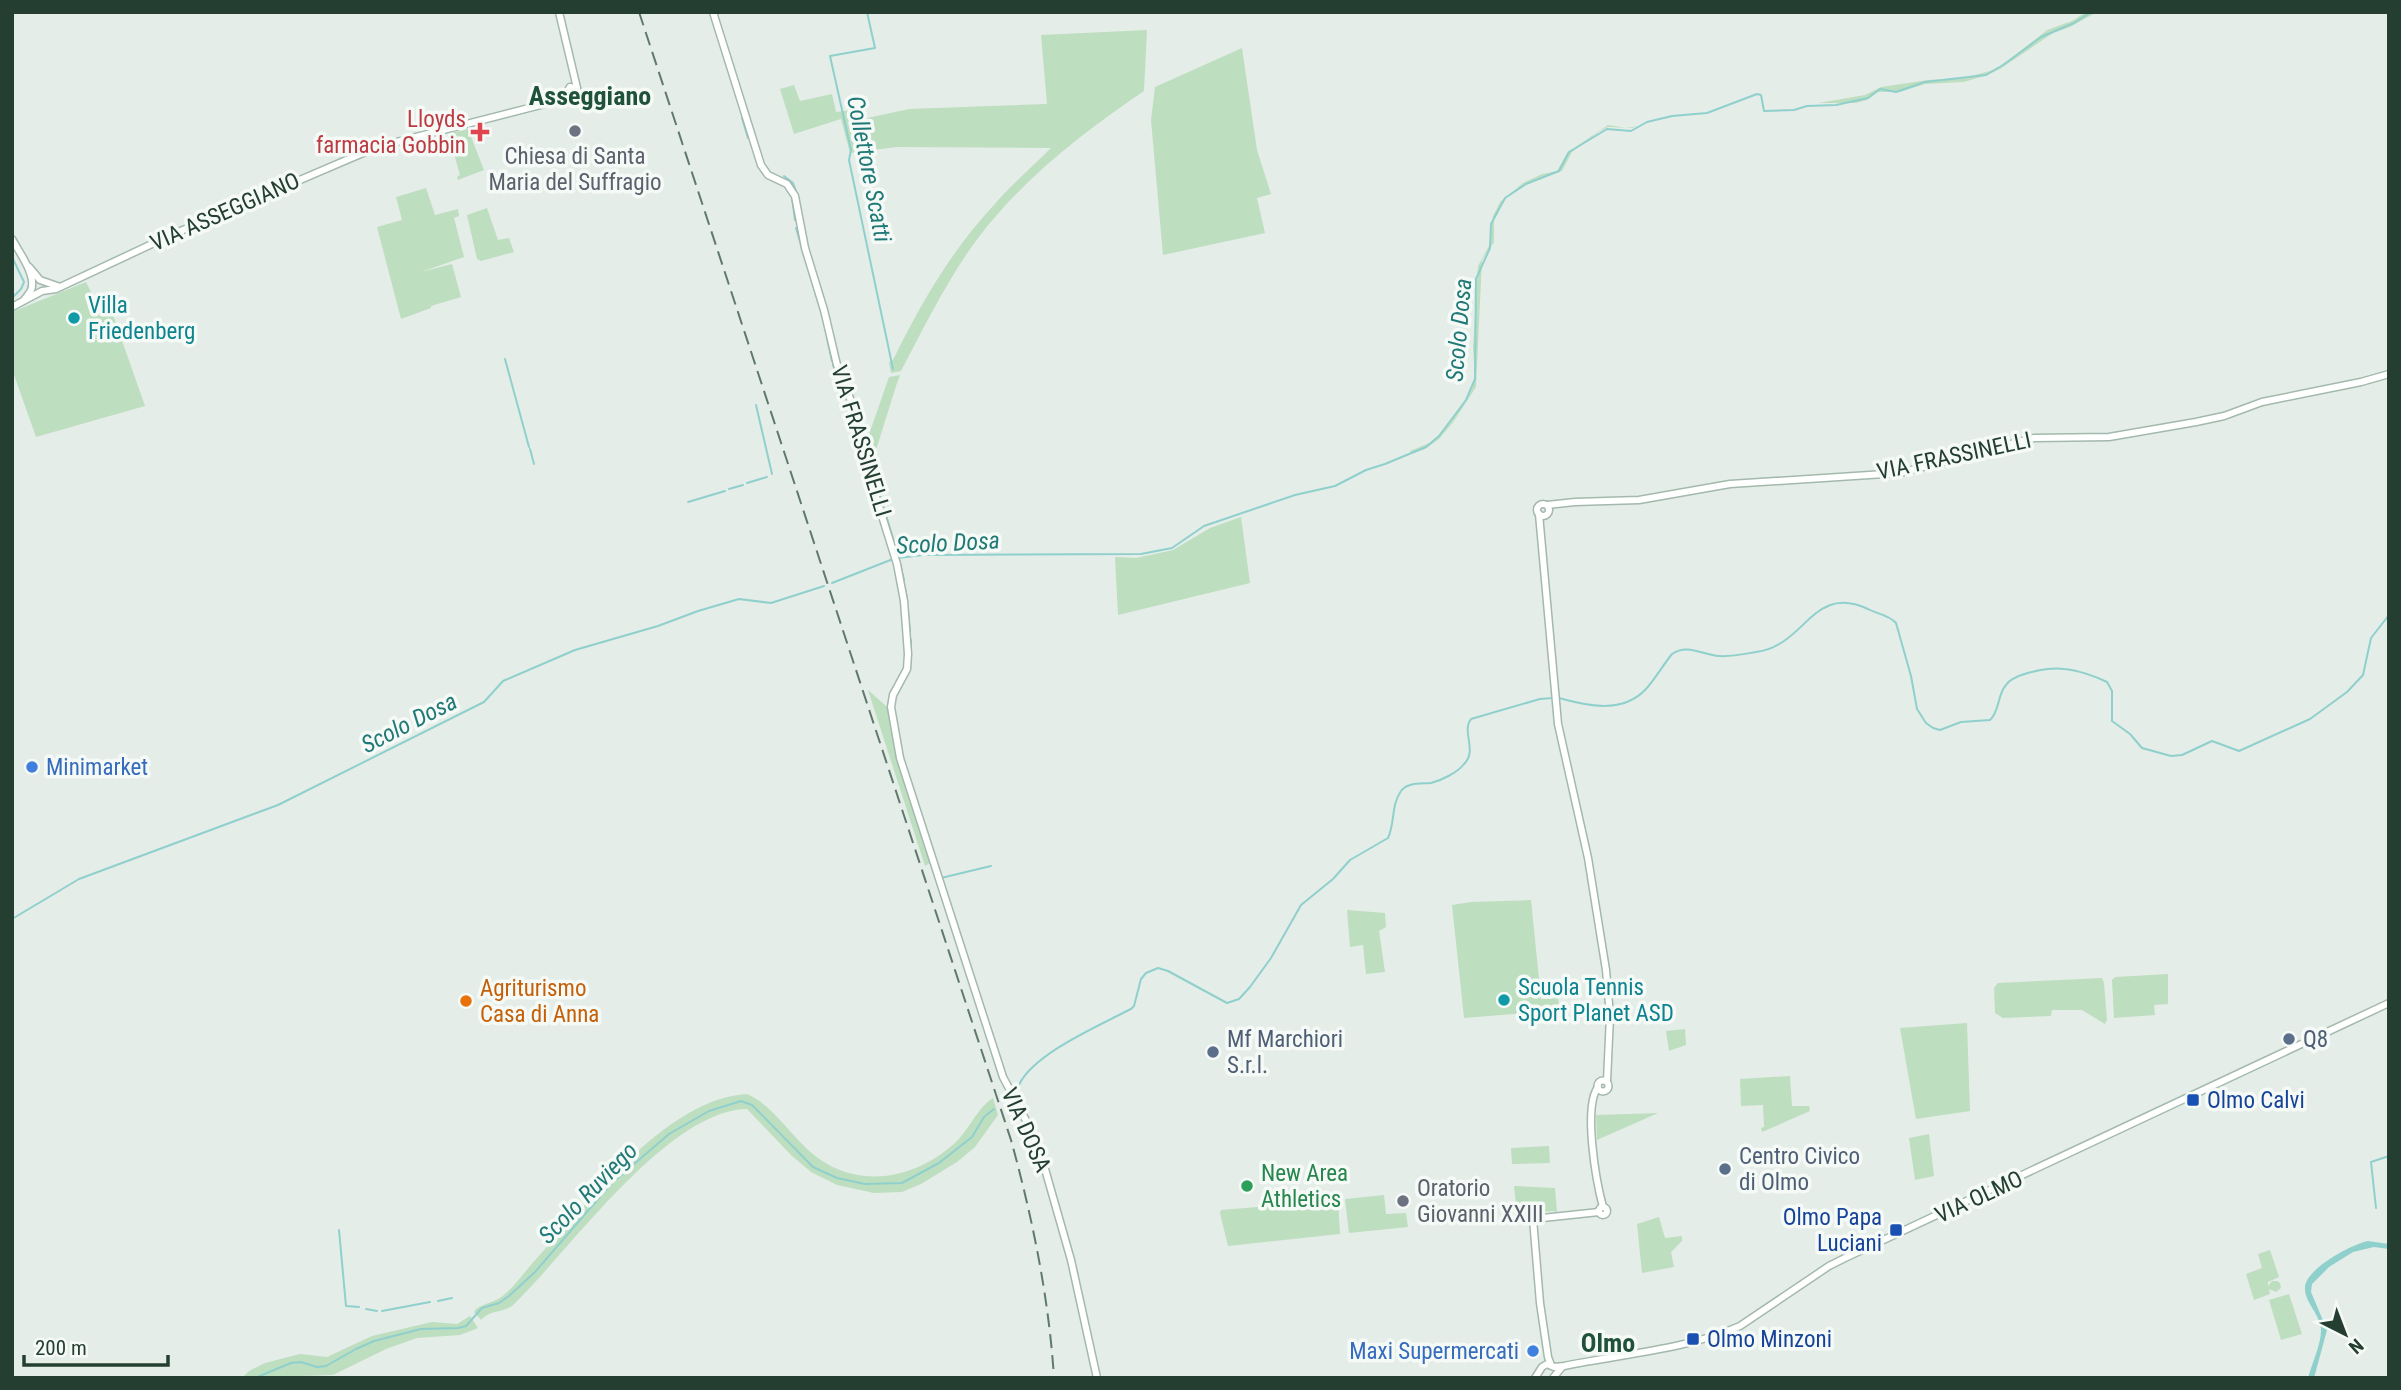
<svg xmlns="http://www.w3.org/2000/svg" width="2401" height="1390" viewBox="0 0 2401 1390" font-family="'Roboto Condensed',sans-serif">
<style>
.green{fill:#bedec0}
.water{fill:#8fd0cd}
.lines{fill:none;stroke-linecap:round;stroke-linejoin:round}
.stream{stroke:#8fd0cd;stroke-width:2}
.secondary-casing{stroke:#a3b9ad;stroke-width:9}
.secondary{stroke:#fff;stroke-width:6}
.rail{stroke:#5f7a6d;stroke-width:2;stroke-dasharray:14 7;stroke-linecap:butt}
.worship-dot{fill:#6b7280;stroke:#f5faf7;stroke-width:2.5}
.health-dot{fill:#e0444e;stroke:#f5faf7;stroke-width:2.5}
.culture-dot{fill:#0f9aa8;stroke:#f5faf7;stroke-width:2.5}
.shop-dot{fill:#3f7fe0;stroke:#f5faf7;stroke-width:2.5}
.food-dot{fill:#e8710a;stroke:#f5faf7;stroke-width:2.5}
.service-dot{fill:#5c6f8a;stroke:#f5faf7;stroke-width:2.5}
.transit-dot{fill:#1a4fb4;stroke:#f5faf7;stroke-width:2.5}
.leisure-dot{fill:#2e9e5b;stroke:#f5faf7;stroke-width:2.5}
.labels{text-anchor:middle;dominant-baseline:central;stroke-width:7;stroke-linejoin:round;paint-order:stroke}
.health-label{font-size:23px;fill:#be3a42;stroke:#f5faf7;text-anchor:end}
.worship-label{font-size:23px;fill:#5b616d;stroke:#f5faf7}
.street-label{font-size:23px;fill:#243f32;stroke:#f5faf7}
.culture-label{font-size:23px;fill:#0d838f;stroke:#f5faf7;text-anchor:start}
.shop-label{font-size:23px;fill:#366cbe;stroke:#f5faf7;text-anchor:start}
.food-label{font-size:23px;fill:#c56008;stroke:#f5faf7;text-anchor:start}
.service-label{font-size:23px;fill:#4e5e75;stroke:#f5faf7;text-anchor:start}
.transit-label{font-size:23px;fill:#164399;stroke:#f5faf7;text-anchor:start}
.leisure-label{font-size:23px;fill:#27864d;stroke:#f5faf7;text-anchor:start}
.water-label{font-size:24px;font-style:italic;fill:#207976;stroke:#f5faf7}
.quarter-label{font-size:26px;font-weight:bold;fill:#20513b;stroke:#f5faf7}
</style>
<rect width="100%" height="100%" fill="#e5ede8"/>
<g class="green">
<polygon points="2086,12 2097,12 2070,27 2053,33 2000,69 1987,75 1964,82 1925,84 1900,92 1878,92 1867,100 1856,103 1818,103 1865,95 1881,87 1928,80 1964,78 1990,71 2003,65 2047,30 2072,21"/>
<path d="M1147 30 1144 91C1090 128 1039 166 996 216 956 261 929 318 901 371L891 373 889 362 893 360C920 305 951 251 993 206 1011 185 1032 167 1051 148L897 147 850 153 841 119 794 134 780 89 794 85 800 101 832 94 836 112 854 110 858 120 909 109 1047 104 1041 35Z"/>
<polygon points="1242,48 1257,150 1271,194 1257,198 1265,233 1163,255 1151,120 1155,87"/>
<polygon points="1608,125 1627,128 1639,126 1632,128 1608,127 1600,131 1572,152 1562,171 1527,183 1506,198 1494,219 1494,242 1482,260 1476,387 1454,421 1439,439 1425,449 1411,454 1410,451 1434,441 1466,401 1472,389 1475,377 1473,348 1478,266 1489,246 1493,216 1500,202 1523,183 1542,174 1557,171 1567,153"/>
<polygon points="468,129 484,170 458,180 457,177 460,175 453,150 450,150 447,140 451,133"/>
<polygon points="426,188 435,215 458,209 459,216 454,218 464,257 421,272 452,264 461,297 431,306 431,308 401,319 377,227 402,220 396,197"/>
<polygon points="487,208 498,240 509,238 514,252 481,261 477,259 467,215"/>
<polygon points="86,282 94,298 106,295 145,406 36,437 12,369 12,312"/>
<polygon points="900,375 897,383 870,469 865,446 889,377"/>
<polygon points="1241,517 1250,583 1118,615 1115,557 1136,558 1173,550 1210,528"/>
<polygon points="868,690 887,707 897,758 930,863 925,866"/>
<polygon points="1531,900 1541,999 1558,998 1559,1006 1527,1010 1527,1013 1464,1018 1452,905 1471,902"/>
<polygon points="1347,910 1385,913 1386,927 1379,931 1385,972 1366,974 1363,945 1350,947"/>
<polygon points="2168,974 2168,1004 2154,1005 2155,1015 2114,1018 2112,980 2115,977"/>
<polygon points="2102,978 2104,983 2107,1020 2105,1024 2082,1010 2052,1010 2051,1016 2003,1018 1995,1013 1994,988 1998,983"/>
<polygon points="1967,1023 1970,1111 1916,1119 1900,1028"/>
<polygon points="1685,1029 1686,1045 1669,1051 1666,1031"/>
<polygon points="1790,1076 1792,1106 1809,1106 1810,1111 1762,1132 1761,1128 1764,1127 1763,1105 1741,1106 1740,1079"/>
<path d="M747 1094C768 1102 789 1132 806 1148 851 1191 911 1182 955 1143 970 1129 976 1109 993 1098L998 1115 975 1147 957 1162 921 1184 902 1192 874 1193 837 1185 811 1172 792 1156 747 1109C667 1110 568 1253 512 1306 501 1313 489 1310 481 1320L474 1312 476 1309C483 1304 493 1302 500 1298 512 1290 526 1270 537 1258 588 1204 667 1098 747 1094Z"/>
<polygon points="1658,1113 1597,1140 1596,1115"/>
<polygon points="1929,1134 1934,1176 1915,1180 1909,1138"/>
<polygon points="1549,1146 1550,1163 1512,1164 1511,1148"/>
<polygon points="1514,1186 1555,1188 1557,1212 1552,1211 1517,1215"/>
<polygon points="1384,1195 1386,1214 1406,1213 1408,1227 1349,1233 1345,1199"/>
<polygon points="1338,1200 1340,1234 1228,1246 1220,1213 1221,1210"/>
<polygon points="1659,1217 1665,1238 1682,1236 1682,1241 1671,1252 1674,1267 1642,1273 1637,1224"/>
<polygon points="2270,1250 2279,1277 2268,1282 2268,1286 2272,1281 2277,1281 2280,1283 2281,1288 2276,1292 2269,1289 2270,1294 2254,1300 2246,1274 2262,1268 2258,1254"/>
<polygon points="2289,1294 2302,1334 2281,1340 2269,1300"/>
<polygon points="470,1316 478,1328 460,1335 417,1338 386,1349 333,1375 242,1378 249,1371 265,1363 300,1354 327,1357 372,1336 432,1322 457,1324"/>
</g>
<path class="water" d="M2368 1241 2389 1244V1249L2374 1247 2353 1252 2329 1267 2312 1284 2311 1292 2327 1330 2314 1378H2308C2312 1363 2321 1345 2321 1330 2321 1315 2305 1303 2305 1289 2303 1270 2352 1244 2368 1241Z"/>
<g class="lines">
<g class="stream">
<polyline points="867,12 875,48 830,56 851,150 849,160 893,369"/>
<polyline points="742,118 748,138"/>
<polyline points="784,176 793,183 796,191"/>
<polyline points="792,197 795,220"/>
<polyline points="796,228 822,315"/>
<polyline points="12,257 24,282 21,289 12,298"/>
<polyline points="827,338 832,361"/>
<polyline points="505,359 529,447"/>
<polyline points="833,365 847,401"/>
<polyline points="756,405 772,474"/>
<polyline points="860,428 864,440"/>
<polyline points="530,449 534,464"/>
<polyline points="870,462 895,545"/>
<polyline points="747,483 767,477"/>
<polyline points="729,489 743,485"/>
<polyline points="688,502 725,491"/>
<polyline points="898,556 904,580"/>
<polyline points="898,558 923,555 1141,554 1172,548 1204,526 1295,495 1335,486 1366,470 1385,464 1426,447 1439,436 1466,400 1475,379 1476,279 1490,248 1491,224 1505,198 1526,184 1559,171 1569,152 1607,129 1631,131 1647,122 1672,116 1707,113 1757,94 1761,95 1764,111 1794,110 1807,106 1836,105 1868,98 1880,89 1896,92 1925,82 1986,75 2003,65 2041,37 2074,23 2091,12"/>
<polyline points="832,583 893,559"/>
<polyline points="905,588 907,599"/>
<polyline points="908,611 910,631"/>
<polyline points="911,646 911,640"/>
<path d="M1559 698C1587 706 1623 714 1646 689 1656 678 1663 665 1672 654 1687 643 1703 655 1719 656 1731 657 1744 654 1756 652 1806 646 1812 583 1868 609 1877 614 1889 615 1896 623L1911 676 1917 709 1926 723 1933 728 1940 730 1961 722 1990 720C2000 711 1997 695 2006 685 2014 673 2050 667 2064 669 2077 670 2095 676 2107 682L2112 691V721L2130 734 2142 748 2171 756 2182 755 2212 741 2239 751 2310 719 2347 692 2363 675 2371 638 2389 615"/>
<polyline points="941,878 991,866"/>
<polyline points="12,919 79,879 278,805 484,702 503,681 575,650 658,626 698,611 739,599 771,603 824,586"/>
<path d="M1019 1085C1033 1054 1100 1025 1131 1009L1134 1006 1141 979 1146 973 1158 968 1168 971 1227 1003 1239 999 1250 987 1271 958 1301 905 1333 879 1350 860 1388 838C1395 823 1391 805 1401 791 1407 782 1422 784 1431 783 1442 780 1457 773 1464 764 1478 750 1461 732 1471 719L1540 699 1553 698"/>
<polyline points="2376,1208 2371,1162 2389,1156"/>
<polyline points="339,1230 346,1306 359,1307"/>
<polyline points="438,1301 452,1298"/>
<polyline points="366,1309 377,1311"/>
<polyline points="382,1311 430,1302"/>
<polyline points="255,1378 291,1363 301,1362 317,1367 326,1366 356,1349 374,1341 421,1329 458,1328 466,1326 482,1308 499,1303 509,1296 535,1272 612,1183 669,1134 709,1111 741,1101 752,1105 813,1167 837,1178 865,1184 902,1183 939,1163 972,1137 984,1117 994,1109"/>
</g>
<g class="secondary-casing">
<g id="secondary">
<polyline points="559,12 577,88"/>
<polyline points="713,12 761,165 768,175 787,184 795,196 805,248 824,310 837,365 851,401 863,455 897,564 904,601 908,654 907,669 893,695 891,707 900,758 1003,1077 1031,1130 1041,1155 1071,1260 1097,1378"/>
<path d="M12 239C19 252 37 276 31 290 31 291 25 299 24 300"/>
<polyline points="29,267 40,280 60,287"/>
<polyline points="12,307 42,291 56,289 169,236 377,147 568,98 576,95 577,89 570,87 567,92 554,101"/>
<circle cx="1543" cy="510" r="6"/>
<polyline points="1547,505 1575,502 1639,500 1730,484 1900,473 2034,438 2109,437 2196,422 2224,416 2262,402 2361,382 2389,374"/>
<polyline points="1539,514 1558,724 1588,858 1606,970 1610,1016 1607,1081"/>
<circle cx="1603" cy="1086" r="5.5"/>
<path d="M1598 1087C1583 1107 1596 1181 1603 1207"/>
<circle cx="1603" cy="1211" r="4"/>
<polyline points="1551,1365 1548,1357 1540,1303 1533,1219 1599,1212"/>
<path d="M1535 1378 1542 1367 1547 1364 1554 1367 1564 1366C1622 1354 1685 1350 1740 1326L1829 1266 1845 1258 2389 1003"/>
<polyline points="1553,1378 1562,1367"/>
</g>
</g>
<use href="#secondary" class="secondary"/>
<path class="rail" d="M639 12 1011 1140C1032 1216 1049 1298 1054 1378"/>
</g>
<g class="worship-dot">
<circle cx="575" cy="131" r="7"/>
<circle cx="1403" cy="1201" r="7"/>
</g>
<path class="health-dot" d="M476.5 121.5h7v7h7v7h-7v7h-7v-7h-7v-7h7z"/>
<g class="culture-dot">
<circle cx="74" cy="318" r="7"/>
<circle cx="1504" cy="1000" r="7"/>
</g>
<g class="shop-dot">
<circle cx="32" cy="767" r="7"/>
<circle cx="1533" cy="1351" r="7"/>
</g>
<circle class="food-dot" cx="466" cy="1001" r="7"/>
<g class="service-dot">
<circle cx="2289" cy="1039" r="7"/>
<circle cx="1213" cy="1052" r="7"/>
<circle cx="1725" cy="1169" r="7"/>
</g>
<g class="transit-dot">
<rect x="2186" y="1093" width="14" height="14" rx="3.5"/>
<rect x="1889" y="1223" width="14" height="14" rx="3.5"/>
<rect x="1686" y="1332" width="14" height="14" rx="3.5"/>
</g>
<circle class="leisure-dot" cx="1247" cy="1186" r="7"/>
<g class="labels">
<g class="health-label">
<text x="466" y="119">Lloyds<tspan x="466" dy="26">farmacia Gobbin</tspan></text>
</g>
<g class="worship-label">
<text x="575" y="156">Chiesa di Santa<tspan x="575" dy="26">Maria del Suffragio</tspan></text>
<text x="1417" y="1188" text-anchor="start">Oratorio<tspan x="1417" dy="26">Giovanni XXIII</tspan></text>
</g>
<g class="street-label">
<text transform="translate(225 212) rotate(-24)">VIA ASSEGGIANO</text>
<text transform="translate(861 441) rotate(73)">VIA FRASSINELLI</text>
<text transform="translate(1954 456) rotate(-12)">VIA FRASSINELLI</text>
<text transform="translate(1026 1130) rotate(66)">VIA DOSA</text>
<text transform="translate(1979 1197) rotate(-25)">VIA OLMO</text>
</g>
<g class="culture-label">
<text x="88" y="305">Villa<tspan x="88" dy="26">Friedenberg</tspan></text>
<text x="1518" y="987">Scuola Tennis<tspan x="1518" dy="26">Sport Planet ASD</tspan></text>
</g>
<g class="shop-label">
<text x="46" y="767">Minimarket</text>
<text x="1519" y="1351" text-anchor="end">Maxi Supermercati</text>
</g>
<g class="food-label">
<text x="480" y="988">Agriturismo<tspan x="480" dy="26">Casa di Anna</tspan></text>
</g>
<g class="service-label">
<text x="1227" y="1039">Mf Marchiori<tspan x="1227" dy="26">S.r.l.</tspan></text>
<text x="2303" y="1039">Q8</text>
<text x="1739" y="1156">Centro Civico<tspan x="1739" dy="26">di Olmo</tspan></text>
</g>
<g class="transit-label">
<text x="2207" y="1100">Olmo Calvi</text>
<text x="1882" y="1217" text-anchor="end">Olmo Papa<tspan x="1882" dy="26">Luciani</tspan></text>
<text x="1707" y="1339">Olmo Minzoni</text>
</g>
<g class="leisure-label">
<text x="1261" y="1173">New Area<tspan x="1261" dy="26">Athletics</tspan></text>
</g>
<g class="water-label">
<text transform="translate(869 169) rotate(79)">Collettore Scatti</text>
<text transform="translate(1459 330) rotate(-85)">Scolo Dosa</text>
<text transform="translate(948 543) rotate(-3)">Scolo Dosa</text>
<text transform="translate(409 723) rotate(-27)">Scolo Dosa</text>
<text transform="translate(588 1193) rotate(-46)">Scolo Ruviego</text>
</g>
<g class="quarter-label">
<text x="590" y="96">Asseggiano</text>
<text x="1608" y="1343">Olmo</text>
</g>
</g>
<rect width="2401" height="1390" fill="none" stroke="#243f32" stroke-width="28"/>
<g transform="translate(2345 1334) rotate(138)" stroke="#f5faf7" stroke-width="5" paint-order="stroke">
<path d="M0-5L12 26L0 18L-12 26Z" fill="#243f32"/>
<text y="-10" font-size="19" font-weight="bold" text-anchor="middle" fill="#243f32">N</text>
</g>
<path d="M24 1355v10h144v-10" fill="none" stroke="#243f32" stroke-width="3.5"/>
<text x="35" y="1355" font-size="21" fill="#243f32" stroke="#f5faf7" stroke-width="5" paint-order="stroke">200 m</text>
</svg>
